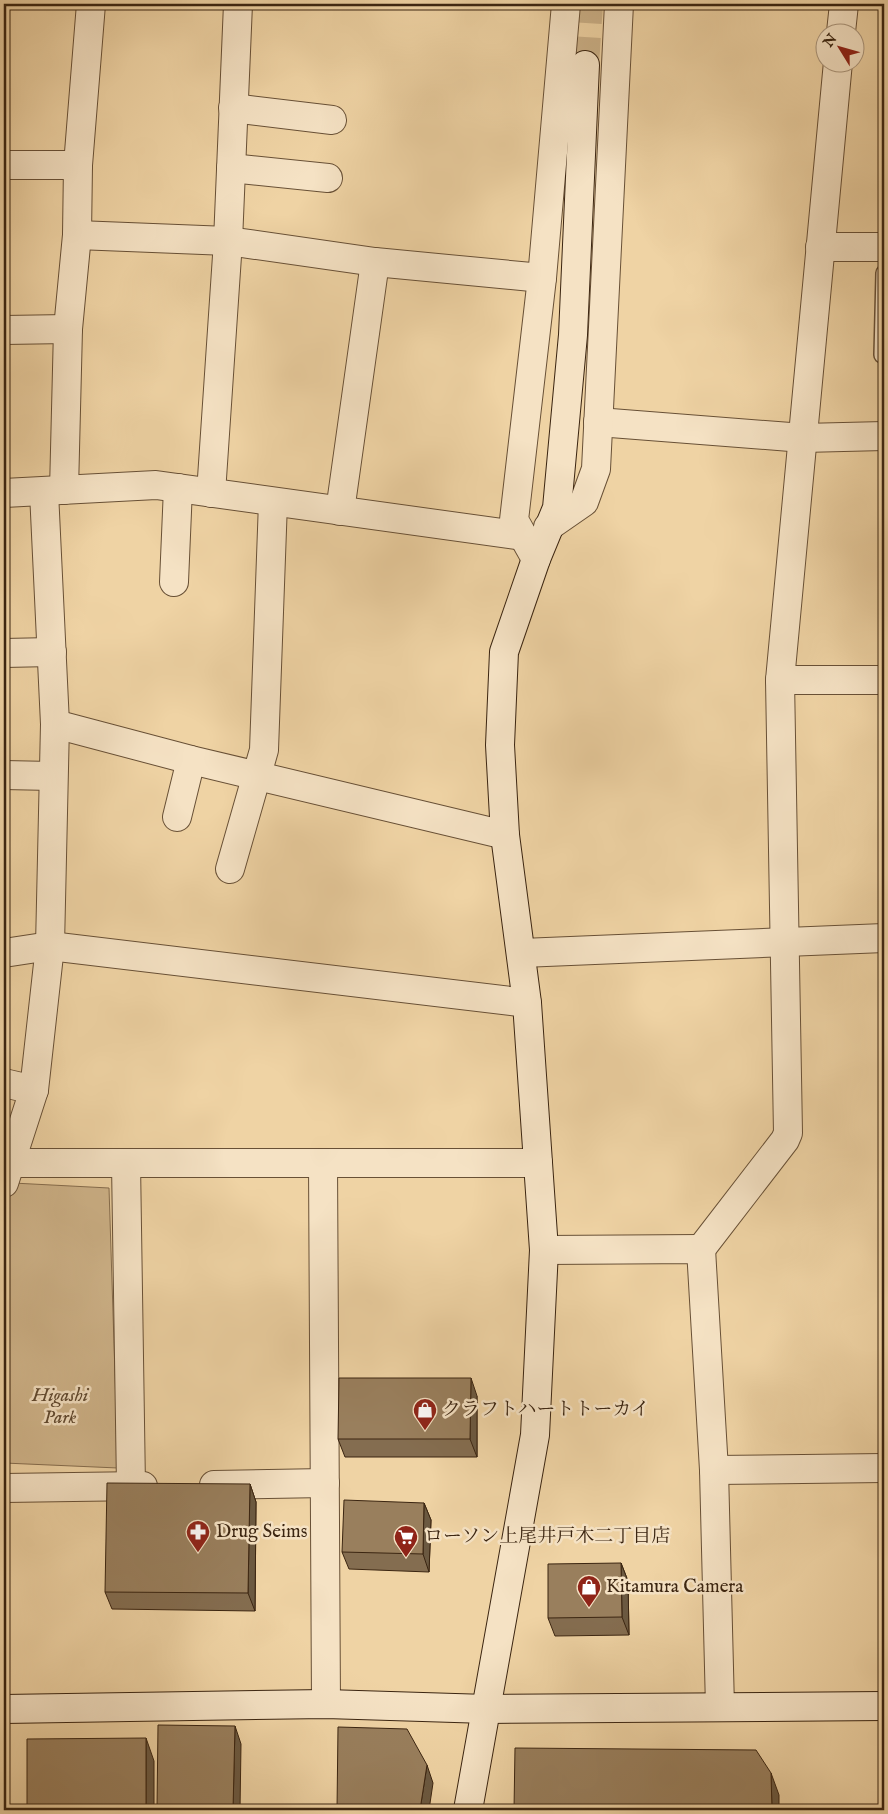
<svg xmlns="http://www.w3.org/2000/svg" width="888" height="1814" viewBox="0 0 888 1814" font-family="'IM FELL English','Noto Serif JP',serif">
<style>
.green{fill:#d0b58b;stroke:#866d4e}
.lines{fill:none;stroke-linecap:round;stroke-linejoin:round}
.secondary-tunnel{stroke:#cbb087;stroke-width:28;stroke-dasharray:28 14;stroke-linecap:butt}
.lane-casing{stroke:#685036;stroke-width:18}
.street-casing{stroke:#685036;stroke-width:30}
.secondary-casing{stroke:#3b2511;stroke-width:30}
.lane{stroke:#f5e2c4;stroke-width:15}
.street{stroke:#f5e2c4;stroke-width:28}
.secondary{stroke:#f5e2c4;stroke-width:28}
.wall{fill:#846d50;stroke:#3b2511}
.shaded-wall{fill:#6b5941;stroke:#3b2511}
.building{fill:#997f5d;stroke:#3b2511}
.labels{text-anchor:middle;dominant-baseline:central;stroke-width:5;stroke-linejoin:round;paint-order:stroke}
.park-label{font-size:19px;font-style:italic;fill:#604930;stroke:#f5e2c4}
.poi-label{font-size:19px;fill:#3b2511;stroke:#f5e2c4;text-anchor:start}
</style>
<rect width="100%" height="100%" fill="#efd3a4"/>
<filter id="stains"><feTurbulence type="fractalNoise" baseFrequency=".004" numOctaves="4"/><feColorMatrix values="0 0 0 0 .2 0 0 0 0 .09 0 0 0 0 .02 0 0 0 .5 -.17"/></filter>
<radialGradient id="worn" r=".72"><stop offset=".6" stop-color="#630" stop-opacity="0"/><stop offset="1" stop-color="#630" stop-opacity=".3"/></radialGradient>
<polygon class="green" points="13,1183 109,1188 118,1468 4,1463 4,1215"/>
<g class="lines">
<polyline class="secondary-tunnel" points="585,65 589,4"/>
<g class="lane-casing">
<polyline id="lane" points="882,355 884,273"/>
</g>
<g class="street-casing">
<g id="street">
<polyline points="841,32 844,4"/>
<polyline points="233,108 332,120"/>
<polyline points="4,165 78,165"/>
<polyline points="231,168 328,178"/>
<polyline points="77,235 228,241 375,262 542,278"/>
<polyline points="820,247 884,247"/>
<polyline points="4,330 68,329"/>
<polyline points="598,422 803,438 884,436"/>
<polyline points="64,490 68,329 77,235 78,165 91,4"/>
<polyline points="4,493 156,485 523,536"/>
<polyline points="211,493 228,241 238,4"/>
<polyline points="340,511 375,262"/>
<polyline points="548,527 584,502 596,469 619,4"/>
<polyline points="536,559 514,520 542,278 566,4"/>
<polyline points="174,582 178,488"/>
<polyline points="4,653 52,652"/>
<polyline points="780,680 884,680"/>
<polyline points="55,724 191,760 505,835"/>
<polyline points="4,775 52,776"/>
<polyline points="177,817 191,760"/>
<polyline points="230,869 264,750 273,502"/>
<polyline points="4,953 50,946 527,1003"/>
<polyline points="522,953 884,938"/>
<polyline points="4,1083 34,1090"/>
<polyline points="11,1163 538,1163"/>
<polyline points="126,1163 131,1486"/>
<polyline points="323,1163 326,1704"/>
<polyline points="4,1183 34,1090 50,946 55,724 44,492"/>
<polyline points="701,1249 785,1140 788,1133 780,680 838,62"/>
<polyline points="544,1250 701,1249 714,1470 720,1707"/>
<polyline points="714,1470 884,1468"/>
<polyline points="214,1485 325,1483"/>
<polyline points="4,1488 143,1486"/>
</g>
</g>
<g class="secondary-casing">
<g id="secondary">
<polyline points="4,1709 326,1704 487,1709 884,1706"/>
<polyline points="468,1810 535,1435 544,1250 527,1003 505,835 500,745 504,652 536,559 557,508 573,335 585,65"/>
</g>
</g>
<use href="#lane" class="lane"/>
<use href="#street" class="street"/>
<use href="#secondary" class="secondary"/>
</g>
<g class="wall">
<polygon points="477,1396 477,1457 345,1457 338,1439"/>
<polygon points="250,1484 256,1502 255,1611 112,1609 105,1592"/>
<polygon points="424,1503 431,1520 429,1572 349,1569 342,1552"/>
<polygon points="621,1563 628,1581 629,1635 555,1636 548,1618"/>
</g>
<g class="shaded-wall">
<polygon points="471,1378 477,1396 477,1457 470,1439"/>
<polygon points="250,1484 256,1502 255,1611 248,1593"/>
<polygon points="424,1503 431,1520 429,1572 423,1554"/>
<polygon points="621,1563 628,1581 629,1635 622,1617"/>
<polygon points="235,1726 241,1744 240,1810 233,1810"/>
<polygon points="146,1738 154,1761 154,1810 146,1810"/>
<polygon points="427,1765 433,1783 429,1810 420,1810"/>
<polygon points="771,1773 779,1795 779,1810 772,1810"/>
</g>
<g class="building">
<polygon points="339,1378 471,1378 470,1439 338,1439"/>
<polygon points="107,1483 250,1484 248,1593 105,1592"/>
<polygon points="344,1500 424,1503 423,1554 342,1552"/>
<polygon points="621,1563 622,1617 548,1618 548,1564"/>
<polygon points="158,1725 235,1726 233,1810 157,1810"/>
<polygon points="338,1727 407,1729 427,1765 420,1810 337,1810"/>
<polygon points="146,1738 146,1810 27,1810 27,1739"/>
<polygon points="515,1748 756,1750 771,1773 772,1810 514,1810"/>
</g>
<defs>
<g id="shop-pin" transform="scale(1.25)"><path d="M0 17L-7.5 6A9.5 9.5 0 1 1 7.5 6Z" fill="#8f2418" stroke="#f5e2c4"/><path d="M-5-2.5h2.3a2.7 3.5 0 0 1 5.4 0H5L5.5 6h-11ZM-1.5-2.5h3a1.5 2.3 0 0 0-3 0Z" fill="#fff"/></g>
<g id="pharmacy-pin" transform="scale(1.25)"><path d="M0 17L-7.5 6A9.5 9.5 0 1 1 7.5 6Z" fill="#8f2418" stroke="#f5e2c4"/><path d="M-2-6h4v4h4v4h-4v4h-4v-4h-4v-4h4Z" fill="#fff"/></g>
<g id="supermarket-pin" transform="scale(1.25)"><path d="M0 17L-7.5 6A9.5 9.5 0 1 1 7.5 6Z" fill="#8f2418" stroke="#f5e2c4"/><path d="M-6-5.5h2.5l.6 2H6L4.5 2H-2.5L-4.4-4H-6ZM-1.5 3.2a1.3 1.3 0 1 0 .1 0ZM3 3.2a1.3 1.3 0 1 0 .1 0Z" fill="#fff"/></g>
</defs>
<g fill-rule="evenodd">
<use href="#shop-pin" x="425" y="1410"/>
<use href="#pharmacy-pin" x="198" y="1532"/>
<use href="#supermarket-pin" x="406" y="1537"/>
<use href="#shop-pin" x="589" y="1587"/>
</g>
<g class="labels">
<g class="park-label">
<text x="60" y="1396">Higashi<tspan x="60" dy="22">Park</tspan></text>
</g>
<g class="poi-label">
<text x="442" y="1410">クラフトハートトーカイ</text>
<text x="216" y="1532">Drug Seims</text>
<text x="424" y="1537">ローソン上尾井戸木二丁目店</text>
<text x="606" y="1587">Kitamura Camera</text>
</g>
</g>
<rect width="888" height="1814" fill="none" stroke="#efd3a4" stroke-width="20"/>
<rect x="5" y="5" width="878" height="1804" fill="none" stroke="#3b2511" stroke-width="2.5"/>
<rect x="10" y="10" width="868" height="1794" fill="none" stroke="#3b2511"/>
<g transform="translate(840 48) rotate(307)"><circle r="24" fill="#f5e2c4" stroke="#ab967c"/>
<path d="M0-4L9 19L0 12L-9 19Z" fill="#8f2418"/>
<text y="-8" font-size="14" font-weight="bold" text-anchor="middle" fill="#3b2511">N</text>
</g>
<rect width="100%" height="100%" filter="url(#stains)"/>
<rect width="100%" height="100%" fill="url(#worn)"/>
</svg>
